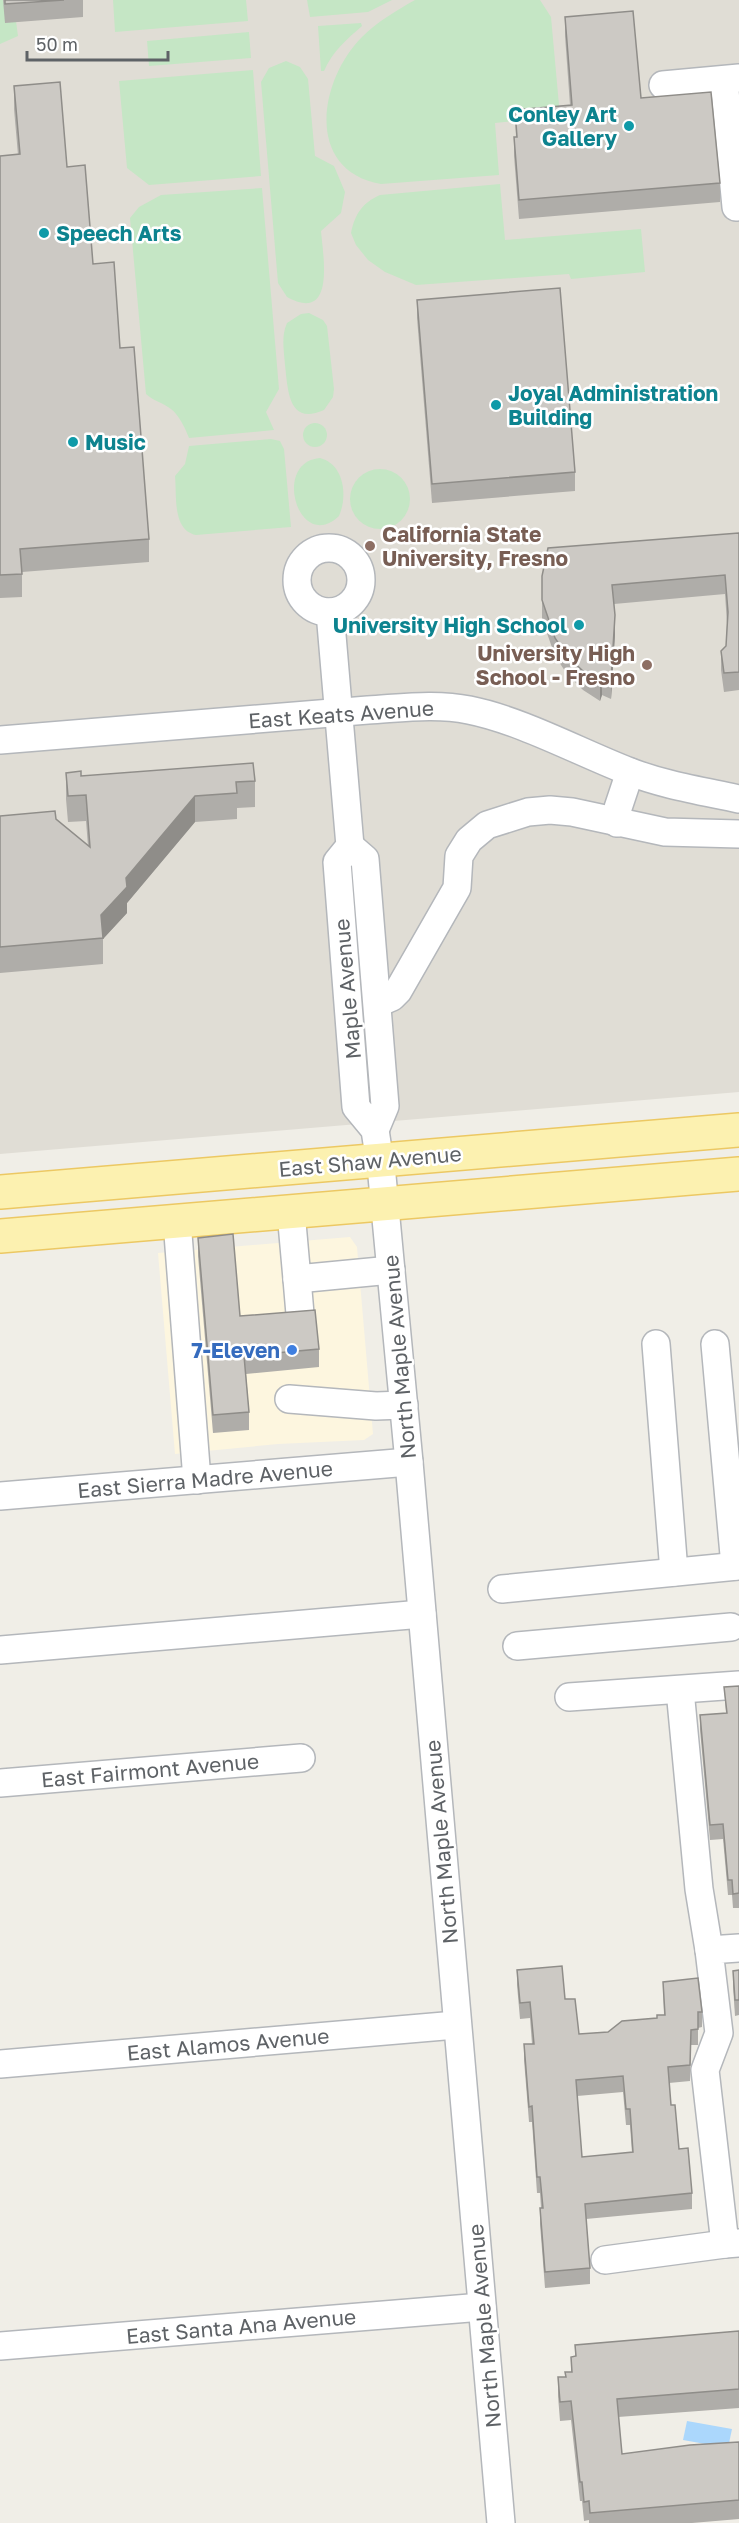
<svg xmlns="http://www.w3.org/2000/svg" width="739" height="2523" viewBox="0 0 739 2523" font-family="'Golos Text',sans-serif">
<style>
.commercial{fill:#fdf6df}
.education{fill:#e0ddd5}
.green{fill:#c5e6c5}
.water{fill:#abd7fc}
.lines{fill:none;stroke-linecap:round;stroke-linejoin:round}
.minor-casing{stroke:#b4b7bb;stroke-width:30}
.major-casing{stroke:#ecc863;stroke-width:36}
.minor{stroke:#fff;stroke-width:27}
.major{stroke:#fcf1b0;stroke-width:33}
.wall{fill:#afada9;fill-rule:evenodd}
.shaded-wall{fill:#8f8d89}
.building{fill:#ccc9c4;stroke:#8f8d89;stroke-width:1.5;fill-rule:evenodd}
.culture-dot{fill:#0f9aa8;stroke:#fff;stroke-width:2}
.education-dot{fill:#8d6e63;stroke:#fff;stroke-width:2}
.shop-dot{fill:#3f7fe0;stroke:#fff;stroke-width:2}
.labels{text-anchor:middle;dominant-baseline:central;stroke-width:5;stroke-linejoin:round;paint-order:stroke}
.culture-label{font-size:21px;font-weight:bold;fill:#0d838f;stroke:#fff;text-anchor:start}
.education-label{font-size:21px;font-weight:bold;fill:#785e54;stroke:#fff;text-anchor:start}
.street-label{font-size:21px;fill:#5e6266;stroke:#fff}
.shop-label{font-size:21px;font-weight:bold;fill:#366cbe;stroke:#fff;text-anchor:end}
</style>
<rect width="100%" height="100%" fill="#f0eee7"/>
<polygon class="commercial" points="350,1237 357,1247 373,1434 364,1440 278,1444 175,1454 158,1253"/>
<polygon class="education" points="0,0 739,0 739,1092 0,1154"/>
<g class="green">
<polygon points="0,0 5,0 16,21 18,36 0,44"/>
<polygon points="113,0 246,0 248,21 115,32"/>
<polygon points="307,0 392,0 368,12 310,17"/>
<path d="M415 0H540L551 17 560 116 495 123 499 175 381 184C304 170 319 80 362 37 377 22 397 10 415 0Z"/>
<path d="M361 23 362 26C347 39 332 52 324 71H321L318 26Z"/>
<polygon points="249,32 251,58 149,66 147,41"/>
<path d="M286 61 300 67 308 79 315 156 334 166 345 192 341 213 321 231C323 255 336 324 287 297L278 283 261 82 269 68Z"/>
<polygon points="253,70 261,176 149,185 127,168 119,81"/>
<path d="M500 184 505 240 641 229 645 272 571 279 569 274 416 285 385 272 368 260 356 245 351 233C355 214 362 203 380 195Z"/>
<path d="M262 188 279 389 266 412 274 430 189 438C185 428 179 415 171 409 162 402 153 401 146 394L130 218 139 207 161 195Z"/>
<path d="M309 313 323 320 327 326 334 389 333 397 324 410C288 426 288 390 285 365 284 350 281 336 287 323L301 314Z"/>
<circle cx="315" cy="435" r="12"/>
<path d="M271 439 280 441 284 449 291 527 196 535C172 530 177 496 175 476L185 464 189 446Z"/>
<path d="M320 458C344 464 348 496 339 516 299 554 271 462 320 458Z"/>
<circle cx="380" cy="499" r="30"/>
</g>
<polygon class="water" points="687,2421 732,2429 728,2448 683,2440"/>
<g class="lines">
<g class="minor-casing">
<g id="minor">
<polyline points="724,80 736,207"/>
<polyline points="663,85 739,78"/>
<circle cx="329" cy="580" r="32"/>
<polyline points="330,612 350,846 337,862 356,1107 375,1130 382,1176 409,1462 501,2523"/>
<path d="M0 740 368 710C402 708 436 703 469 710 520 720 579 752 628 771 663 785 702 791 739 799"/>
<polyline points="617,823 618,808 630,772"/>
<polyline points="350,846 365,859 385,1106 375,1130"/>
<polyline points="378,1003 392,997 398,991 457,888 459,856 469,840 487,825 528,812 550,810 572,812 665,832 739,834"/>
<polyline points="291,1212 297,1279 391,1270"/>
<polyline points="177,1221 197,1480"/>
<polyline points="297,1279 300,1314"/>
<polyline points="656,1344 674,1572"/>
<polyline points="715,1344 735,1566"/>
<polyline points="289,1399 376,1406 404,1405"/>
<polyline points="0,1496 409,1462"/>
<polyline points="502,1589 739,1566"/>
<polyline points="517,1646 731,1627"/>
<polyline points="0,1650 422,1614"/>
<polyline points="680,1690 699,1889 709,1950"/>
<polyline points="569,1697 739,1685"/>
<polyline points="0,1783 301,1758"/>
<polyline points="739,1948 709,1950 719,2033 705,2070 725,2244 739,2243"/>
<polyline points="0,2064 456,2025"/>
<polyline points="605,2260 725,2244"/>
<polyline points="0,2346 482,2307"/>
</g>
</g>
<g class="major-casing">
<g id="major">
<polyline points="0,1192 739,1130"/>
<polyline points="0,1236 739,1174"/>
</g>
</g>
<use href="#minor" class="minor"/>
<use href="#major" class="major"/>
</g>
<g class="wall">
<polygon points="3,0 83,0 83,17 5,23"/>
<polygon points="565,17 720,183 720,202 519,219 514,156 514,137 516,137 515,110 570,105 565,36"/>
<polygon points="14,86 67,167 93,264 120,348 149,539 149,562 22,572 22,597 0,598 0,156 18,155 14,109"/>
<polygon points="417,300 575,472 575,491 432,503 417,318"/>
<polygon points="739,533 739,690 724,692 721,670 721,651 726,646 727,624 725,594 614,604 615,634 611,699 602,695 600,701 583,690 567,674 555,656 542,619 542,576"/>
<polygon points="66,773 81,776 255,781 255,807 237,808 237,819 195,822 127,903 127,913 103,939 103,964 0,973 0,816 56,819 88,846 86,821 68,822 66,799"/>
<polygon points="198,1238 240,1316 319,1349 319,1367 246,1374 249,1412 249,1430 213,1433 198,1256"/>
<polygon points="739,1686 739,1908 733,1908 732,1895 728,1895 723,1839 710,1840 700,1730 700,1715 726,1713 724,1687"/>
<path d="M517 1970 565 1999 579 2034 608 2032 657 2018 664 2015 663 1982 702 2012V2027L698 2028V2045H691L690 2081 669 2083 671 2105 679 2149 692 2193V2209L586 2219 590 2268V2284L545 2288 540 2224V2208H541L540 2193H537L532 2122H529L524 2060V2044H532L530 2018 520 2019 517 1985ZM623 2092 626 2125H630L632 2153 582 2157 577 2096Z"/>
<polygon points="739,1970 739,2015 735,2016 733,1986 733,1971"/>
<polygon points="739,2331 739,2408 618,2417 622,2454 739,2442 739,2519 692,2523 589,2523 589,2520 584,2521 582,2501 580,2501 571,2420 560,2421 558,2396 558,2377 565,2377 571,2372 571,2357 575,2357 575,2345"/>
</g>
<g class="shaded-wall">
<polygon points="615,615 615,634 611,699 611,680"/>
<polygon points="602,676 602,695 600,701 600,682"/>
<polygon points="195,796 195,822 127,903 127,913 103,939 101,915 126,878"/>
</g>
<g class="building">
<polygon points="5,0 64,0 5,4"/>
<polygon points="633,11 641,98 711,92 720,183 519,200 514,137 517,137 515,110 572,105 565,17"/>
<polygon points="60,82 67,167 85,165 93,264 114,262 120,348 134,347 149,539 20,549 22,574 0,575 0,156 20,154 14,86"/>
<polygon points="560,288 575,472 432,484 417,300"/>
<polygon points="739,533 739,672 724,673 721,651 726,646 728,612 725,575 612,585 615,615 611,680 602,676 600,682 583,671 567,656 555,638 542,600 542,576 548,548"/>
<polygon points="253,763 255,781 236,782 237,793 195,796 126,878 127,887 101,915 103,938 0,947 0,816 55,811 56,819 90,847 86,795 68,796 66,773 81,771 81,776"/>
<polygon points="233,1234 240,1316 315,1310 319,1349 244,1356 249,1412 213,1415 198,1238"/>
<polygon points="739,1686 739,1893 733,1894 732,1880 728,1880 723,1824 710,1825 700,1715 727,1713 724,1687"/>
<path d="M562 1966 565 1999H575L579 2034 608 2032 622 2021 657 2018V2015H665L663 1982 698 1978 702 2012H698V2029L691 2030 690 2065 668 2067 671 2105H675L679 2149 688 2148 692 2193 585 2204 590 2268 545 2272 540 2208H543L540 2177H537L532 2106 529 2107 524 2044H534L530 2002 520 2003 517 1970ZM623 2076 626 2109H630L633 2152 582 2157 576 2080Z"/>
<polygon points="739,1970 739,2000 735,2000 733,1971"/>
<polygon points="739,2331 739,2389 617,2399 622,2454 690,2445 739,2442 739,2500 590,2513 589,2501 584,2502 582,2482 580,2482 571,2401 560,2402 558,2377 566,2377 565,2372 572,2372 571,2357 576,2356 575,2345"/>
</g>
<g class="culture-dot">
<circle cx="629" cy="126" r="6"/>
<circle cx="44" cy="233" r="6"/>
<circle cx="496" cy="405" r="6"/>
<circle cx="73" cy="442" r="6"/>
<circle cx="579" cy="625" r="6"/>
</g>
<g class="education-dot">
<circle cx="370" cy="546" r="6"/>
<circle cx="647" cy="665" r="6"/>
</g>
<circle class="shop-dot" cx="292" cy="1350" r="6"/>
<g class="labels">
<g class="culture-label">
<text x="617" y="114" text-anchor="end">Conley Art<tspan x="617" dy="24">Gallery</tspan></text>
<text x="56" y="233">Speech Arts</text>
<text x="508" y="393">Joyal Administration<tspan x="508" dy="24">Building</tspan></text>
<text x="85" y="442">Music</text>
<text x="567" y="625" text-anchor="end">University High School</text>
</g>
<g class="education-label">
<text x="382" y="534">California State<tspan x="382" dy="24">University, Fresno</tspan></text>
<text x="635" y="653" text-anchor="end">University High<tspan x="635" dy="24">School - Fresno</tspan></text>
</g>
<g class="street-label">
<text transform="translate(341 714) rotate(-4)">East Keats Avenue</text>
<text transform="translate(347 989) rotate(-95)">Maple Avenue</text>
<text transform="translate(370 1161) rotate(-5)">East Shaw Avenue</text>
<text transform="translate(399 1357) rotate(-95)">North Maple Avenue</text>
<text transform="translate(205 1479) rotate(-5)">East Sierra Madre Avenue</text>
<text transform="translate(150 1770) rotate(-5)">East Fairmont Avenue</text>
<text transform="translate(441 1842) rotate(-95)">North Maple Avenue</text>
<text transform="translate(228 2044) rotate(-5)">East Alamos Avenue</text>
<text transform="translate(241 2326) rotate(-5)">East Santa Ana Avenue</text>
<text transform="translate(484 2326) rotate(-95)">North Maple Avenue</text>
</g>
<g class="shop-label">
<text x="280" y="1350">7-Eleven</text>
</g>
</g>
<path d="M27 51v9h141v-9" fill="none" stroke="#5e6266" stroke-width="3"/>
<text x="36" y="51" font-size="18" fill="#5e6266" stroke="#ffffff" stroke-width="4.5" paint-order="stroke">50 m</text>
</svg>
